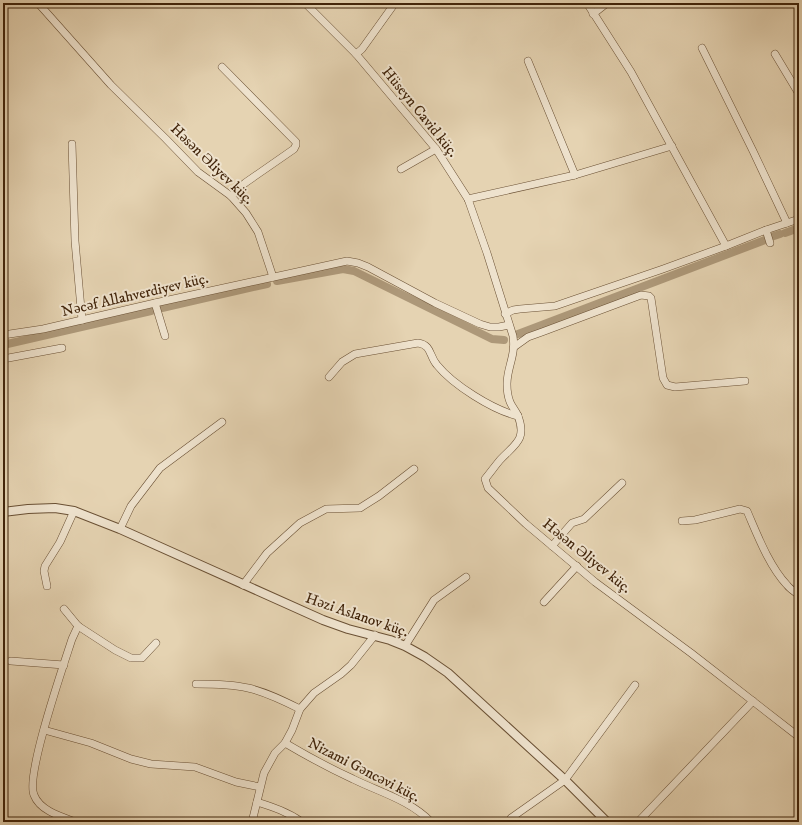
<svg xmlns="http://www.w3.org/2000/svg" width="802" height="825" viewBox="0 0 802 825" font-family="'IM FELL DW Pica',serif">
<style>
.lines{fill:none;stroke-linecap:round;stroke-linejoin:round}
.canal{stroke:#ad9879;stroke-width:8}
.minor-casing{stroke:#6a5034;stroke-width:8}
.tertiary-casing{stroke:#6a5034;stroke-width:10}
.minor{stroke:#eee2cd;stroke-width:7}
.tertiary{stroke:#eee2cd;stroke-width:8}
.labels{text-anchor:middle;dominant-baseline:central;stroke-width:4;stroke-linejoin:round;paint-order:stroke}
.street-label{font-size:15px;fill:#41240a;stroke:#eee2cd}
</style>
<rect width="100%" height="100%" fill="#e5d3b2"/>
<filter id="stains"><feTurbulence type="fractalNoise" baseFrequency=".005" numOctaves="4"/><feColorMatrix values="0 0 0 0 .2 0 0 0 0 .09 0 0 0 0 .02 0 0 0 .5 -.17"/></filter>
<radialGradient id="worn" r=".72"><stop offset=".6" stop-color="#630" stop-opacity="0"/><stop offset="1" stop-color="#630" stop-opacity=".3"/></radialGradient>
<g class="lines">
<g class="canal">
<polyline points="785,233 799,228"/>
<polyline points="771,237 780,234"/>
<polyline points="277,281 343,269 354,271 492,339 504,340"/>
<polyline points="162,308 267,284"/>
<polyline points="518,334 765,240"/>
<polyline points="3,345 151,311"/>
</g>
<g class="minor-casing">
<g id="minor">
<polyline points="38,3 111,85 166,139 198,172 231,196 246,213 258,232 273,277"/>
<path d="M305 3 356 54 436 149 468 199 487 253 513 336C516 356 507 367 507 384 507 390 508 397 510 402 512 407 516 411 518 416 527 440 515 444 500 460 495 466 490 473 485 479L488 488 526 524 595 582 691 653 799 737"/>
<polyline points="587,3 631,72 726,246 766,230 799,219"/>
<polyline points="593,14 607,3"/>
<polyline points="702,48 753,151 787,223"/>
<polyline points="356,54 362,49 395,3"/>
<polyline points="775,54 799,94"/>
<polyline points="528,61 575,175"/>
<polyline points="222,67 296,142 296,145 294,149 245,183 231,196"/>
<polyline points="72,144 75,241 82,320"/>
<polyline points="401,169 436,149"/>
<polyline points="468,199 575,175 672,146"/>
<polyline points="766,230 770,243"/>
<polyline points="155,303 165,336"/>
<polyline points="505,314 513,310 520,309 555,306 663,269 726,246"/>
<polyline points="3,335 43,329 155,303 347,261 358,263 368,267 435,303 480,324 490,327 499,327 509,325"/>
<polyline points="514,347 528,337 542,332 641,295 649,296 651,298 663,378 667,385 675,387 745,381"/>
<polyline points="3,359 62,348"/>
<path d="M329 377 342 362 355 354 418 343C432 345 429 356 437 365 453 385 493 410 518 416"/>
<path d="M682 521 695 520 740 509 747 511C757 534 769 566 787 585 790 589 795 592 799 595"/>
<polyline points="120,529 131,506 160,468 222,422"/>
<polyline points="552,546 572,523 584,519 622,483"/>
<polyline points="243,585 267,553 300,523 326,509 360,508 379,496 414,469"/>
<polyline points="47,586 44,571 45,566 60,542 74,511"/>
<polyline points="544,602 577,566"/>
<polyline points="64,609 78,626 115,650 131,658 142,658 156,643"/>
<polyline points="405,646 434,600 466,577"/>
<polyline points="11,661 64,665"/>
<path d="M196 684C213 684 231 684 248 688 266 692 284 701 300 709"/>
<polyline points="44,730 91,743 131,759 151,764 195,767 236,782 260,787"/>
<path d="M285 743C307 756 329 768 353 779 379 792 410 800 431 822"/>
<path d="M257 802C273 807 288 812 302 822"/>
<polyline points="511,818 565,780 635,685"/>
<path d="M76 822C62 817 40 811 34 795 25 776 64 664 72 639L78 626"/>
<polyline points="252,822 264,773 275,753 285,743 292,730 300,709 314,693 341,674 351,665 375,635"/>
<polyline points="638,822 753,701"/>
</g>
</g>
<g class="tertiary-casing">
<polyline id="tertiary" points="3,512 28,509 55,508 74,511 120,529 323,620 348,629 390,640 405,646 425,657 448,673 565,780 607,822"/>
</g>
<use href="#minor" class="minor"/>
<use href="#tertiary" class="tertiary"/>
</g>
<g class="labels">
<g class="street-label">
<text transform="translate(420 112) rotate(51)">Hüseyn Cavid küç.</text>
<text transform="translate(212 164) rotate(44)">Həsən Əliyev küç.</text>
<text transform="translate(135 295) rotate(-13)">Nəcəf Allahverdiyev küç.</text>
<text transform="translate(587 556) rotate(39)">Həsən Əliyev küç.</text>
<text transform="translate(357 615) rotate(19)">Həzi Aslanov küç.</text>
<text transform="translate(364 770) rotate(27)">Nizami Gəncəvi küç.</text>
</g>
</g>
<rect width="802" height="825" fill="none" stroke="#e5d3b2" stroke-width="16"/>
<rect x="4" y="4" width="794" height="817" fill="none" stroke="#41240a" stroke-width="2"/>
<rect x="8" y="8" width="786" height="809" fill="none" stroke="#41240a"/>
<rect width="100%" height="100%" filter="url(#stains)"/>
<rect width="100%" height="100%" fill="url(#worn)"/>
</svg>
